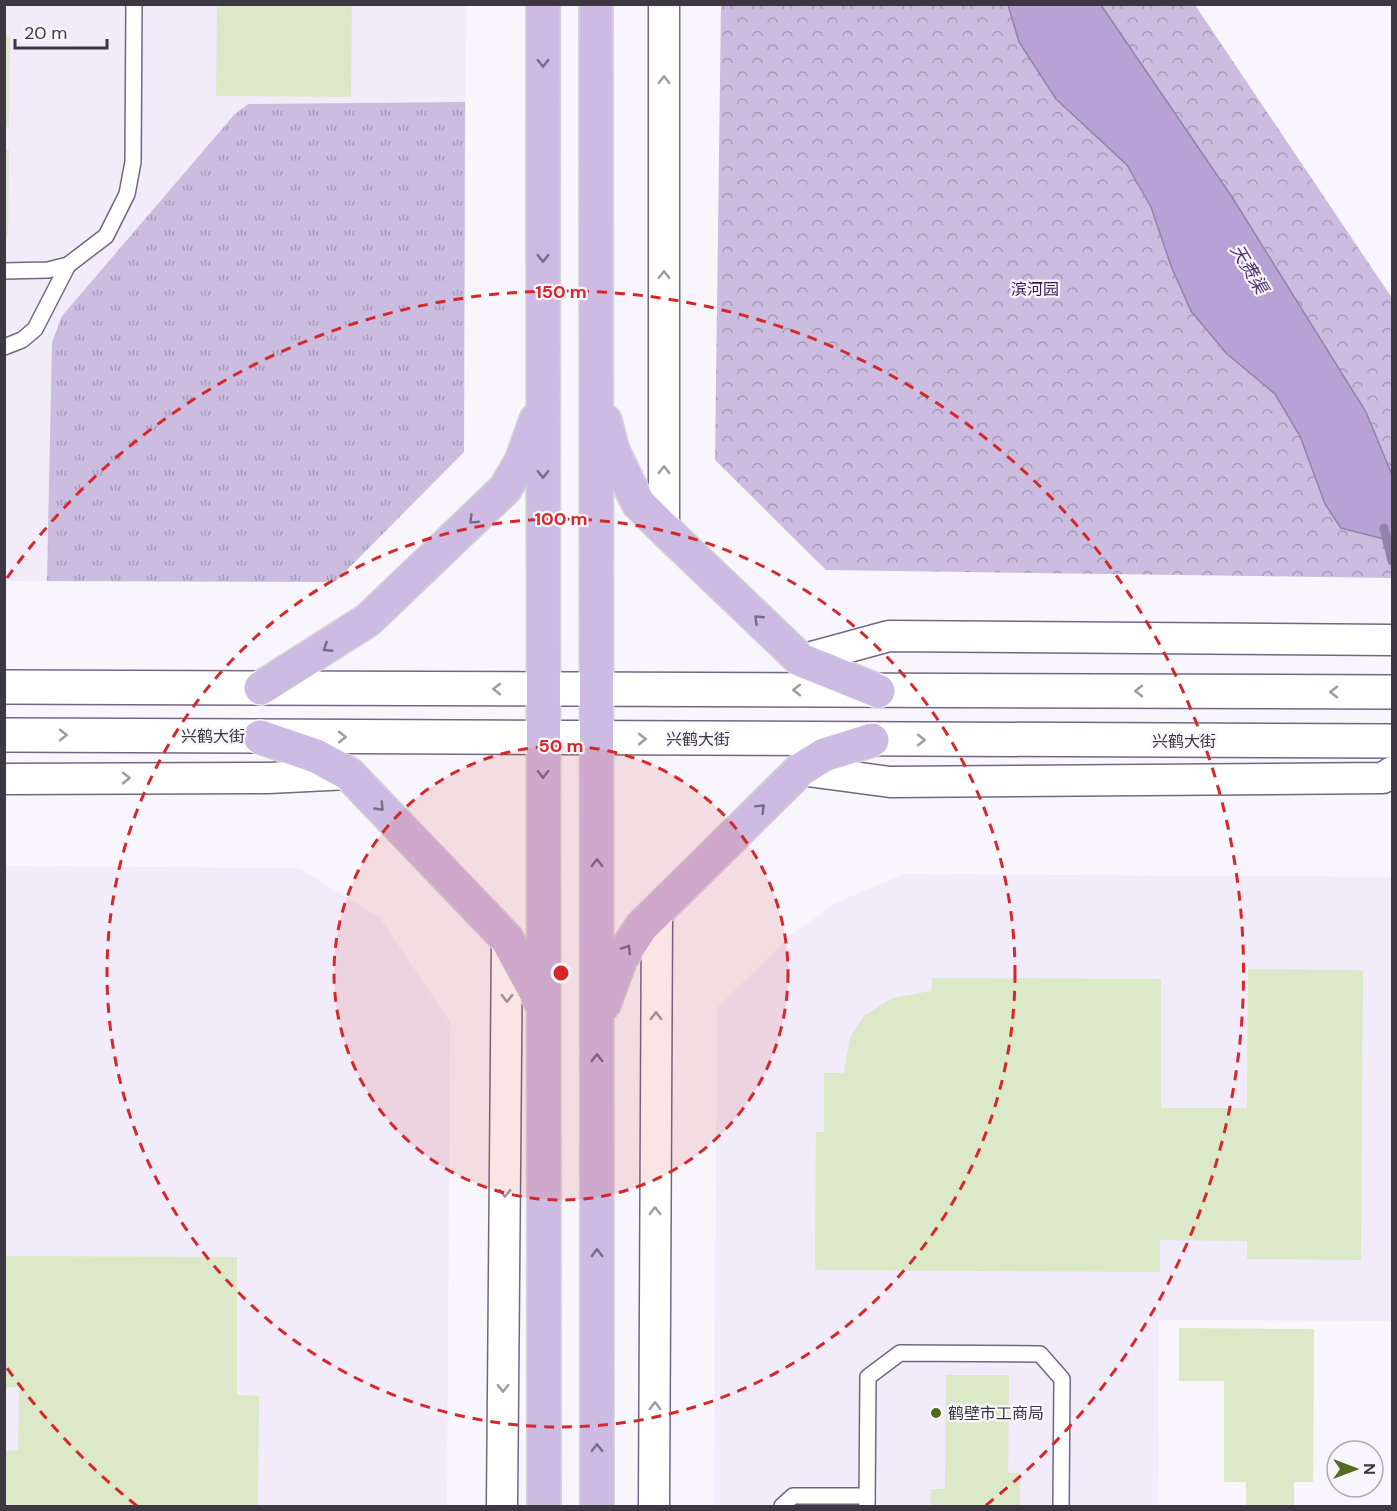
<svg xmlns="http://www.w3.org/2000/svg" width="1397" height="1511" viewBox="0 0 1397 1511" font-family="'DM Sans','Noto Sans SC',sans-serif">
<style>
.built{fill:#f1ebfa}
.grass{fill:url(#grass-tufts)}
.park{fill:url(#park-crowns)}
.water{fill:#b8a2d5;stroke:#9382a9;stroke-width:1.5}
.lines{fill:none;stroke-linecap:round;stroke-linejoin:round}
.stream{stroke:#9382a9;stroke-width:9}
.building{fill:#dbe9c9}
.lane-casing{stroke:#726783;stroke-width:18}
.street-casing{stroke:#726783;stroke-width:33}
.secondary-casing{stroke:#726783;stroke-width:36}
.primary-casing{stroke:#d4d3d6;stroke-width:36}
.lane{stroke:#fff;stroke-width:15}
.street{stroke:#fff;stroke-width:30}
.secondary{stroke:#fff;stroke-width:33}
.primary{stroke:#cdbbe3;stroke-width:33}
.oneway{stroke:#766c83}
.oneway2{stroke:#9e9ba1}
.ring{fill:none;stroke:#d62828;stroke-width:3;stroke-dasharray:10 8}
.poi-dot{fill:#526c1f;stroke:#f8f6fc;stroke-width:2}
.labels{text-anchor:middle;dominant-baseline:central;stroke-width:4.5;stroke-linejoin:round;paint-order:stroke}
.park-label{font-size:16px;fill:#371855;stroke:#f8f6fc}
.street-label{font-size:16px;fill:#3c3743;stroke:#f8f6fc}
.poi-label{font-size:16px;fill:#3c3743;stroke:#f8f6fc;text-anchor:start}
.water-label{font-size:18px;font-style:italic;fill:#513371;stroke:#f8f6fc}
.centre{fill:#d62828;stroke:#f8f6fc;stroke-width:3}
.ring-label{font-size:18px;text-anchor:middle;font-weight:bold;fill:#d62828;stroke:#f8f6fc;stroke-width:4.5;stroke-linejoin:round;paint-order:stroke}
</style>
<defs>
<pattern id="grass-tufts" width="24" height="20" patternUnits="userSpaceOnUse" patternTransform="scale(1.5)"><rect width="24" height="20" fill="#cbbce0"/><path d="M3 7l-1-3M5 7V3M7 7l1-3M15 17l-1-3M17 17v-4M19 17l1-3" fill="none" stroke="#a69ab7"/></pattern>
<pattern id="park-crowns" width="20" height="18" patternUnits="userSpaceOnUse" patternTransform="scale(1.5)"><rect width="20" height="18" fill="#cbbce0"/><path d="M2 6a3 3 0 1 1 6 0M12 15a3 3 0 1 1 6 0" fill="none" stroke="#a69ab7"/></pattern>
</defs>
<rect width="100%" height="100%" fill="#f8f6fc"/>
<g class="built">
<polygon points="4,5 466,5 464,452 335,582 5,581"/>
<polygon points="5,866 299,868 380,918 450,1022 447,1506 5,1506"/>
<polygon points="904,874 1392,877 1392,1321 1159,1320 1158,1506 714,1506 717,1008 793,933 838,902"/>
</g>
<polygon class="grass" points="465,102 464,452 335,582 47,581 52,342 62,316 234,115 248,104"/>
<polygon class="park" points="721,5 1195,5 1392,298 1392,578 826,570 715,460"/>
<polygon class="water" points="1008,5 1101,5 1232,197 1366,412 1392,475 1392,541 1341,528 1325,504 1300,436 1275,394 1226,353 1191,311 1171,266 1151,207 1127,165 1056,99 1019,42"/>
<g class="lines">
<polyline class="stream" points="1384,528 1392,561"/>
</g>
<g class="building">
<polygon points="217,4 352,4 351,97 216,96"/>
<polygon points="4,36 10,36 9,127 4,127"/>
<polygon points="5,150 9,150 8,236 5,236"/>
<polygon points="1248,969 1363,970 1361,1260 1247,1259 1247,1241 1160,1240 1160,1272 815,1270 816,1132 824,1132 824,1073 844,1073 850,1037 864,1016 892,998 931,991 932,978 1161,979 1161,1108 1247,1108"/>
<polygon points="4,1256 237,1257 237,1395 259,1396 258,1506 4,1506 4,1451 18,1450 19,1387 4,1387"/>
<polygon points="1179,1328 1314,1329 1313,1482 1294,1482 1294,1506 1246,1506 1246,1482 1224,1482 1224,1381 1179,1381"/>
<polygon points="946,1375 1009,1375 1008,1473 1020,1473 1020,1506 930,1506 931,1489 945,1489"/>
</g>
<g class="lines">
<g class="lane-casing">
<g id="lane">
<polyline points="4,271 48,270 68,265 106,236 127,194 133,162 134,4"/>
<polyline points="4,347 22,340 35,329 68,265"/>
<polyline points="782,1506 793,1496 867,1496"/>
<polyline points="867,1506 868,1377 900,1353 1040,1354 1062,1379 1061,1506"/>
</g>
</g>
<g class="street-casing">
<g id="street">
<polyline points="664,529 664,4"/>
<polyline points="801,660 889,636 1392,640"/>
<polyline points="800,770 890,782 1383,778 1392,772"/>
<polyline points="4,779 268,778 349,774"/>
<polyline points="502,1506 507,939"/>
<polyline points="654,1506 657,912"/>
</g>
</g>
<g class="secondary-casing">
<g id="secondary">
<polyline points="4,687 1392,692"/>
<polyline points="4,735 1392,741"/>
</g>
</g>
<g class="primary-casing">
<g id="primary">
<polyline points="543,4 544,1506"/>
<polyline points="596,4 597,1506"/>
<polyline points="605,421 613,451 638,503 664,529 801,660 878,691"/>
<polyline points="261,688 368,620 505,489 521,462 536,420"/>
<polyline points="260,737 316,756 349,774 507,939 541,1002"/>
<polyline points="604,1004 620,960 641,927 800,770 824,755 872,740"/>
</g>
</g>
<use href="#lane" class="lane"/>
<use href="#street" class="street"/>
<use href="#secondary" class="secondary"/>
<use href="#primary" class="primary"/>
</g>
<defs><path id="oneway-chevron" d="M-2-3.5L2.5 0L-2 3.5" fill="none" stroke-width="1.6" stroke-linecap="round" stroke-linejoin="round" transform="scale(1.5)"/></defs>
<g class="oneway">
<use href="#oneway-chevron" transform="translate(543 63) rotate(90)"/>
<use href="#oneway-chevron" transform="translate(543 258) rotate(90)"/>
<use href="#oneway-chevron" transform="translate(543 474) rotate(90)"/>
<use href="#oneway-chevron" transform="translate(473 520) rotate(136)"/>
<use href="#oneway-chevron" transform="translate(758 619) rotate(-136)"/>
<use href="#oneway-chevron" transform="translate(327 648) rotate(147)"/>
<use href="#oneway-chevron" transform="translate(543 774) rotate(90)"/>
<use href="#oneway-chevron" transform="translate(380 807) rotate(46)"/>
<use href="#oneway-chevron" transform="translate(761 808) rotate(-45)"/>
<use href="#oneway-chevron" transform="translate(597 863) rotate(-90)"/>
<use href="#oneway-chevron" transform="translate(627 949) rotate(-57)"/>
<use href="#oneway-chevron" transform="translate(597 1058) rotate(-90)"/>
<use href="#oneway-chevron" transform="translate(597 1253) rotate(-90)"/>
<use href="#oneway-chevron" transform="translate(597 1448) rotate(-90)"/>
</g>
<g class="oneway2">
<use href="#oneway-chevron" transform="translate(664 80) rotate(-90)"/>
<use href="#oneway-chevron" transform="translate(664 275) rotate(-90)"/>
<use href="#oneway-chevron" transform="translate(664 470) rotate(-90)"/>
<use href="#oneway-chevron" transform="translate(497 689) rotate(-180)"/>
<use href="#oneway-chevron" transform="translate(797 690) rotate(-180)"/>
<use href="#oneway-chevron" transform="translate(1139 691) rotate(-180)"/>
<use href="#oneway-chevron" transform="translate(1334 692) rotate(-180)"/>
<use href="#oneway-chevron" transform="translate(63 735)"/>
<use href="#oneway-chevron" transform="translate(342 737)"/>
<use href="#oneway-chevron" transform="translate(642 739)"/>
<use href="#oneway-chevron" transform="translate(921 740)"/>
<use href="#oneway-chevron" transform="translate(126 778)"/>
<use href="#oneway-chevron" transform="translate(507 998) rotate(91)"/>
<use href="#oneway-chevron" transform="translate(656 1016) rotate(-90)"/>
<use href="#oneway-chevron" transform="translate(505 1193) rotate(91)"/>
<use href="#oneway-chevron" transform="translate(655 1211) rotate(-90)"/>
<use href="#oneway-chevron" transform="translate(503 1388) rotate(91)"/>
<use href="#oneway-chevron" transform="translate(655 1406) rotate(-90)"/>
</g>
<circle cx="561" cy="973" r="227" fill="#d62828" fill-opacity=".12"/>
<g class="ring">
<circle cx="561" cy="973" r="227"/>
<circle cx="561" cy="973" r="454"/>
<path d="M137 1506A681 681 0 0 1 7 1368M7 578A681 681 0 1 1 985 1506"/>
</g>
<circle class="poi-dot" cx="936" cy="1413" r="6"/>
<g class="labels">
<g class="park-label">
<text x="1035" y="289">滨河园</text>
</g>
<g class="street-label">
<text x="213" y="736">兴鹤大街</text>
<text x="698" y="739">兴鹤大街</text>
<text x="1184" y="741">兴鹤大街</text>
</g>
<g class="poi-label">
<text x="948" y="1413">鹤壁市工商局</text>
</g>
<g class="water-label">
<text transform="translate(1249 269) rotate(59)">天赉渠</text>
</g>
</g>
<circle cx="561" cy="973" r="9" class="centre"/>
<g class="ring-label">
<text x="561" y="298">150 m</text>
<text x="561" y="525">100 m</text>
<text x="561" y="752">50 m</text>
</g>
<rect width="1397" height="1511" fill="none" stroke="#3c3743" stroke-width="12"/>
<g transform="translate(1355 1469) rotate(90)"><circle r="28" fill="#f8f6fc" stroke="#adaab2" stroke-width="1.5"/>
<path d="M0-4.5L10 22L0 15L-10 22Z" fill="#526c1f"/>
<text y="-9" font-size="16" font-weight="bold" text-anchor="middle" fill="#3c3743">N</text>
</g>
<path d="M15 39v9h92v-9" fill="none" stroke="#3c3743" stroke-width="3"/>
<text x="24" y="39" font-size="18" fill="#3c3743" stroke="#f8f6fc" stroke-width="4.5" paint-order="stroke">20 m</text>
</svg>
